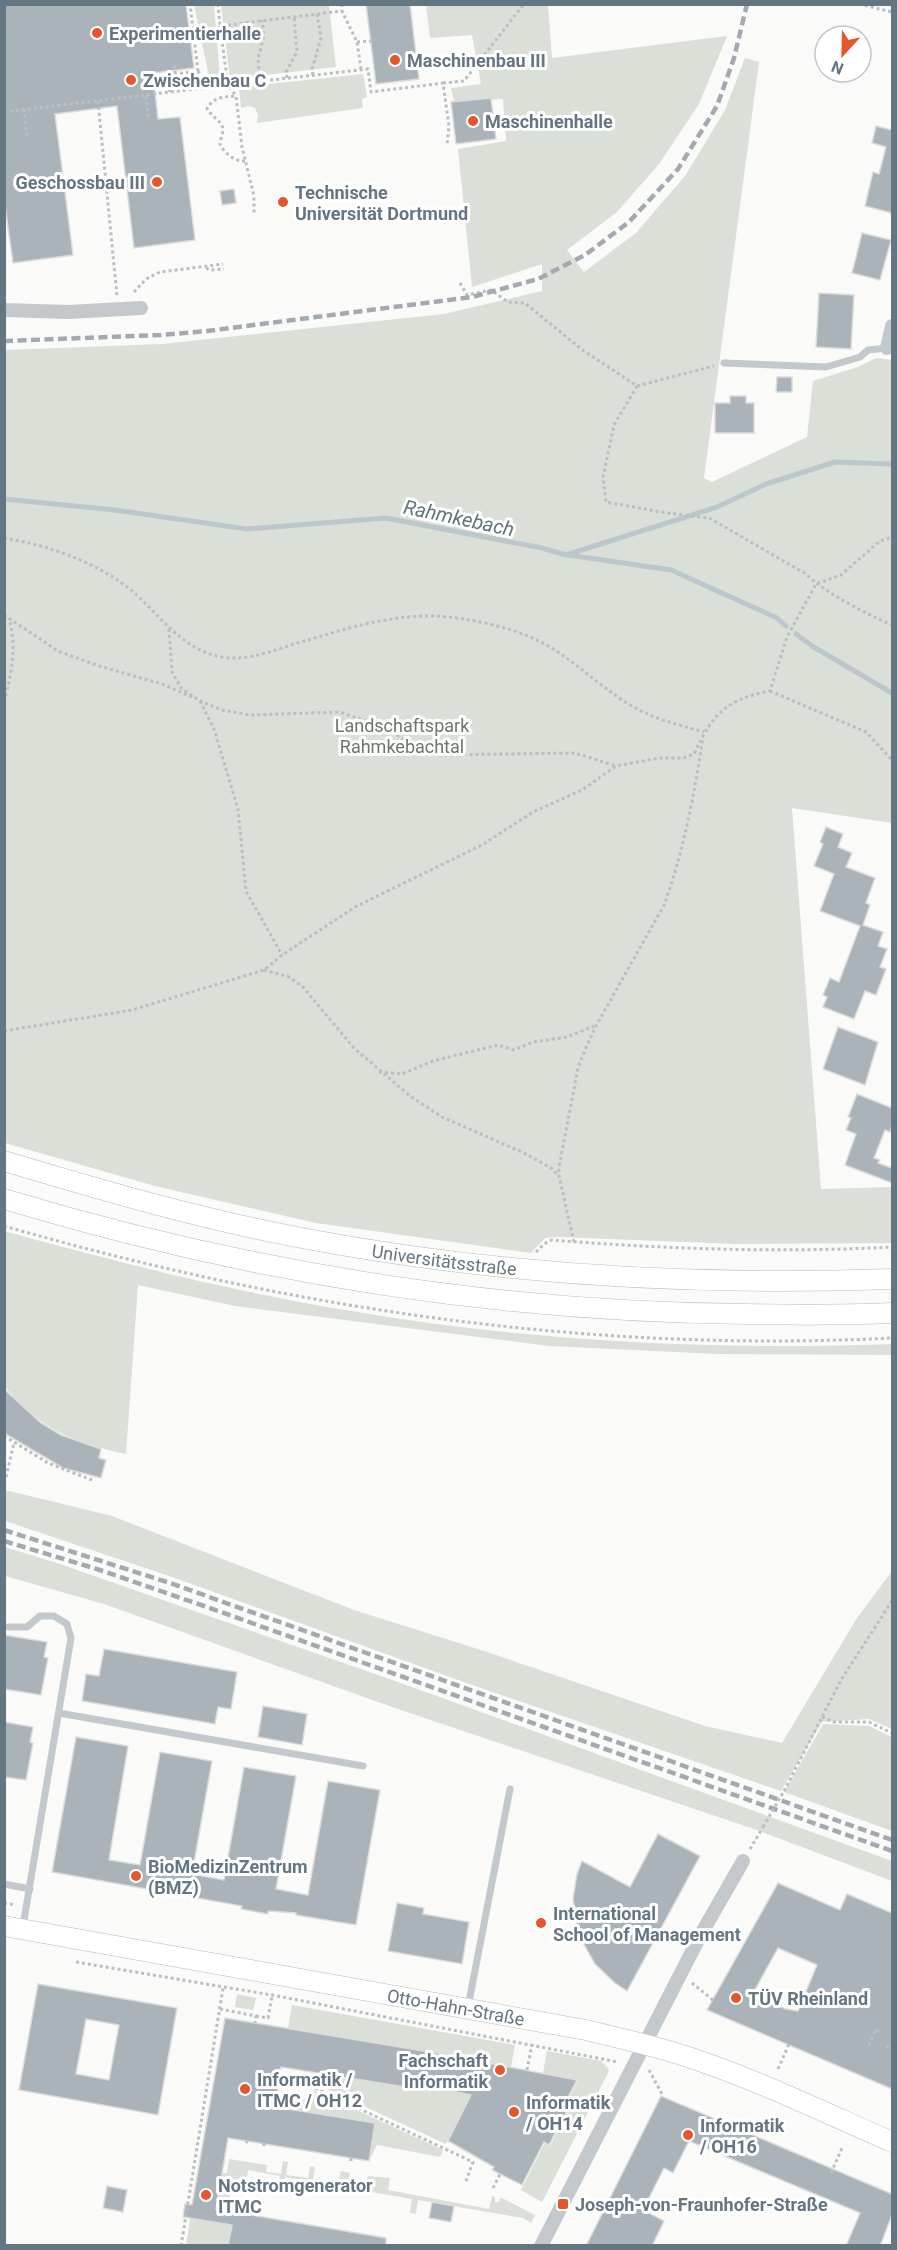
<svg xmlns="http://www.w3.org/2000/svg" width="897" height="2250" viewBox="0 0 897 2250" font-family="Roboto,sans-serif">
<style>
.green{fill:#dadfd7}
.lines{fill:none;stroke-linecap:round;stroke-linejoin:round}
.stream{stroke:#bbc7cb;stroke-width:5}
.building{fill:#aab3b9;stroke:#dcdcda;stroke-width:1.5;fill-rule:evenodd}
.secondary-casing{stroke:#b3babf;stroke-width:21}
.path{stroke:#bbbfc2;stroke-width:3;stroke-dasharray:3 3;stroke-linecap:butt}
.lane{stroke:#c3c8cc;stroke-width:7}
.street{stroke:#c3c8cc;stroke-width:14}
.secondary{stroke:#fff;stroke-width:20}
.rail{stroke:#a2aab0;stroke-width:4.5;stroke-dasharray:9 4.5;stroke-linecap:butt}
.path-bridge{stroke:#bbbfc2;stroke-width:3;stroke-dasharray:3 3;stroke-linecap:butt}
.poi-dot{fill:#e4572e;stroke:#fff;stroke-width:2}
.labels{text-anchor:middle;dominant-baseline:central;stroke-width:6;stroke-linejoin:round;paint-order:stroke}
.poi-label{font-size:18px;font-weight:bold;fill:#657683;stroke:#fff;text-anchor:start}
.park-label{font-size:18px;fill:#687a64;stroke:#fff}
.street-label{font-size:18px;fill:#657683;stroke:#fff}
.water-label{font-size:20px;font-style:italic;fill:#60757c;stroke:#fff}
</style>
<rect width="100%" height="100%" fill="#fafaf8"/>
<g class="green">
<polygon points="194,5 214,5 220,78 210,81"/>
<polygon points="221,5 329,5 336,67 230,79"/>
<polygon points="426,5 548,5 552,58 727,36 699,104 659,164 617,212 567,250 584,272 636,233 685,176 725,110 745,58 759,62 704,478 712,482 807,437 813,381 858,367 876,358 892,360 892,823 792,808 821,1189 892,1187 892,1243 737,1244 558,1237 545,1238 531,1253 316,1223 155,1186 5,1143 5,350 162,344 444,314 542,291 542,264 472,287 458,149 506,141 503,99 454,102 451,88 481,84 472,35 430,38"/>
<polygon points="363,74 367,97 362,99 363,108 257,123 258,115 255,108 248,106 241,108 239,87"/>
<path d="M4 1231C117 1262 230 1291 345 1310 525 1341 710 1351 892 1344V1355L717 1354 549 1346 235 1306 138 1285 126 1454C75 1443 39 1429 5 1387Z"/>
<polygon points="5,1490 112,1516 354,1610 484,1651 705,1726 782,1743 857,1618 892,1571 892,1729 869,1719 822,1722 781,1791 472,1685 172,1577 5,1521"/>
<polygon points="5,1547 57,1563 398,1682 892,1861 892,1881 757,1830 392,1707 104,1604 5,1576"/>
<polygon points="823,1724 869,1726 892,1737 892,1831 784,1792"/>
<polygon points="237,1994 256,1998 253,2010 235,2007"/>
<polygon points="292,2005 515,2045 511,2067 288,2028"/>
<polygon points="547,2051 601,2061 609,2069 608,2073 542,2202 521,2190 545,2143 550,2146 571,2106 566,2103 578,2081 543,2073"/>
<polygon points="329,2075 423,2090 425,2086 471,2095 446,2144 318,2085"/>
<polygon points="313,2090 443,2150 440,2157 377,2145 369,2161 374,2123 294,2110"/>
<polygon points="229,2159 267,2165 266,2172 281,2174 283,2161 288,2162 286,2175 308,2178 310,2166 315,2167 313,2180 338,2184 341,2171 350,2173 348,2184 365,2187 368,2176 390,2178 388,2190 489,2209 492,2196 495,2197 495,2202 499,2202 500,2198 504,2199 535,2215 531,2223 523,2218 418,2200 416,2214 410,2213 412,2199 285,2177 283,2188 278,2187 280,2176 248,2170 246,2183 233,2182 227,2211 234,2212 228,2245 186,2246 190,2218 214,2222 222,2173 227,2173"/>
</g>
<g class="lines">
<g class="stream">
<polyline points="4,499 115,510 247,529 386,518 542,548 566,555 717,507 766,484 835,462 892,464"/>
<polyline points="568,555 671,570 777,618 786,626"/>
<polyline points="796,634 812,646 892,693"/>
</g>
</g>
<g class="building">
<polygon points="4,4 186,4 194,68 153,73 158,119 180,117 195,240 134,248 117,106 55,114 73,255 13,263 4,198"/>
<polygon points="366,4 410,4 419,79 376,84"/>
<polygon points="491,98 496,139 456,144 451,102"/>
<polygon points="876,126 892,130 892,213 865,206 873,172 879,174 886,147 872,143"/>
<polygon points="234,189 236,203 222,205 220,191"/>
<polygon points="862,233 891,240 880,280 852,273"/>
<polygon points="819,293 854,295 851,349 816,347"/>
<polygon points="777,377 792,377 792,392 776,392"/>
<polygon points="730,396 746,396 746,403 754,403 754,433 715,433 715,403 730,403"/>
<polygon points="826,827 843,834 838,847 852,853 846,867 875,878 866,903 870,905 863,925 883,932 878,946 887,949 880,967 886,969 876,995 865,991 854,1019 823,1007 827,997 823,995 830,978 839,982 860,926 820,911 834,874 814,866 823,844 820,842"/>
<polygon points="838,1027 878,1042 865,1085 823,1069"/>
<polygon points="857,1094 892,1108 892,1125 890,1132 885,1130 874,1158 880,1160 878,1163 892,1168 892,1183 845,1165 856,1134 846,1130 851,1118 848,1117"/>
<polygon points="4,1389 41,1423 61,1435 101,1449 99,1458 106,1460 101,1478 63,1468 4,1433"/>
<polygon points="4,1635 47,1642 44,1657 48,1658 41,1695 4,1689"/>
<polygon points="104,1649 237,1672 231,1709 218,1707 215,1724 82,1701 86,1674 99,1676"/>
<polygon points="263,1706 307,1714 302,1745 258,1737"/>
<polygon points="4,1722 33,1727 30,1742 33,1743 26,1780 4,1777"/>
<polygon points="76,1737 128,1746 109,1860 140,1865 160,1752 212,1761 192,1874 224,1880 244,1767 296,1776 276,1889 308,1895 328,1781 380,1790 356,1925 296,1915 296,1913 268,1911 268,1914 241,1909 242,1906 52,1872"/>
<polygon points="658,1834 700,1856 627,1991 615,1983 595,1964 581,1939 577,1927 573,1899 577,1874 582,1861 630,1887"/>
<path d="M778 1883 840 1910 847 1894 892 1913V2089L707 2010ZM778 1948 817 1965 798 2011 786 2009 752 1995Z"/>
<polygon points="397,1903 424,1908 423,1914 469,1922 462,1964 388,1951"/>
<path d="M38 1984 177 2008 158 2115 19 2090ZM86 2019 119 2025 109 2080 76 2074Z"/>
<polygon points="225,2018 430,2052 577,2080 565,2103 570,2105 549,2145 544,2142 522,2185 492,2170 494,2167 448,2141 471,2095 412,2083 411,2088 281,2067 275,2107 375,2123 369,2161 228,2138 216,2209 386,2238 386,2246 228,2246 232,2225 183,2217 185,2204 192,2205"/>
<polygon points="661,2096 892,2194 892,2215 880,2246 846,2246 860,2213 689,2141 673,2173 664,2168 643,2210 664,2221 652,2246 586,2246"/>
<polygon points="107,2186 127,2190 123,2212 103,2208"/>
<polygon points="432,2202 454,2206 451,2222 429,2218"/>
</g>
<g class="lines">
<g class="secondary-casing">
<g id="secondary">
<path id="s1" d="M4 1161C104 1191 204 1220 307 1239 500 1275 696 1286 892 1279"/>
<path d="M4 1199C246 1272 495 1312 747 1314 795 1315 844 1315 892 1313"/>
<path id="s2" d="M4 1926 586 2030C623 2039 661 2047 697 2060 764 2083 828 2114 892 2142"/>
</g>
</g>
<g class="path">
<polyline points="218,4 220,26 342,11"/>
<polyline points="342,4 342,11 357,42 361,69"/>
<polyline points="859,4 892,12"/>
<polyline points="220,26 228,85 368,69 371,92 443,83 449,126 447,145"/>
<polyline points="357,42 371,41"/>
<polyline points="198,71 206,88"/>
<polyline points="175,74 175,65"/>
<polyline points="313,75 312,69 321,38 317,14"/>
<polyline points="287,78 286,72 297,52 294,16"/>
<polyline points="260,81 258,59 264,35 262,20"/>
<polyline points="443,83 464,81 524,4"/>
<polyline points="169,92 175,74 198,71 190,4"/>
<polyline points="146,96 149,120"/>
<polyline points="98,101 117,296"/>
<polyline points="24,109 27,136"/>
<polyline points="4,112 228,85 236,96"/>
<path d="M245 161C235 162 224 153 220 144 220 140 223 134 223 129 222 121 211 116 207 109 213 97 223 97 236 96L242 147 254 196V213"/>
<polyline points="206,268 210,270 224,269"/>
<polyline points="460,283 467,295 491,290 508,302 525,303 581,349 637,386 714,366"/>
<polyline points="134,292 146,279 160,272 223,264"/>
<path d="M637 386 614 425 603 477 606 502 667 513 709 518 806 574C827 594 865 613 892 625"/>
<path d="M4 538C46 545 87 559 122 583 157 608 177 649 222 657 248 662 277 649 301 642 345 629 388 615 434 616 465 617 511 627 539 641 573 658 599 687 632 706 654 719 679 725 704 732"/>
<polyline points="4,615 58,651 99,666 162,684 194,698"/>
<polyline points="169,629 172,672 181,688 200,701 222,710 250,715 339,712 385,727 417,748 437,755 575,753 616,766"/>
<polyline points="770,691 866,732 892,760"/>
<polyline points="200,701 214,729 238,809 246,891 282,955"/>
<path d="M4 702C12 672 17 647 9 618"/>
<polyline points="264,970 289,977 302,986 354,1048 410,1096 442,1117 524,1153 551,1168 559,1176"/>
<path d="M4 1031 132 1010 264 970 282 955 355 907 482 845 533 812 582 790 616 766 659 758H683L694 754C712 714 727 699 770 691L787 637 816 584 841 575 880 541 892 537"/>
<polyline points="379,1072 402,1074 433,1061 498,1045 514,1050 533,1042 567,1037 594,1026"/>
<path d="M4 1226C296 1310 589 1353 892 1338"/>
<path d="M574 1242 559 1176V1167L578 1068 584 1052 596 1026 664 905C683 854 695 791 703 737"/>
<path d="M536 1252 544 1244 552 1240C665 1249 779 1253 892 1247"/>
<polyline points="4,1436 48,1463 92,1480"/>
<polyline points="6,1477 14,1443"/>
<polyline points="822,1717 833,1722 869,1722 892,1733"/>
<polyline points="784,1791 841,1680 892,1601"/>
<polyline points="750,1849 763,1827"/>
<polyline points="4,1903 16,1905"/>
<polyline points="76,1962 272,1995 618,2062"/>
<polyline points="692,1983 713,2000"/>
<polyline points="220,2009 256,2016 255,2023"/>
<polyline points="256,2016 268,2018 272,1996"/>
<polyline points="869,2045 875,2031 877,2032 878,2029"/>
<polyline points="886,2046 892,2049"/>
<polyline points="778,2069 789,2044"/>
<polyline points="527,2070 532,2044"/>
<polyline points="649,2070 662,2094"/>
<polyline points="315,2088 473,2162 466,2181"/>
<polyline points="246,2143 247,2141"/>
<polyline points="264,2146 264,2143"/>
<polyline points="351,2161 351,2158"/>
<polyline points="831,2173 842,2148"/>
<polyline points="493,2188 500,2174"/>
<polyline points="181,2246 223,1988"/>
</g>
<g class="lane">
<polyline points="724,363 826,367 860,357 868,350 887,348"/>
<polyline points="8,1627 27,1627 40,1616 54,1616 67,1624 71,1638 23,1926"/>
<polyline points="59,1713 363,1766"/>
<polyline points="4,1884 30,1889"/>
<polyline points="468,2007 510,1789"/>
</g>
<g class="street">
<polyline points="4,310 68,312 141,308"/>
<polyline points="887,348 892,326"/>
<polyline points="541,2246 700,1936 743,1861"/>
</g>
<use href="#secondary" class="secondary"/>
<g class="rail">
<polyline points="4,341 161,335 207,331 472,297 538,279 585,255 629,222 678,169 717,106 734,58 747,4"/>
<polyline points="4,1530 170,1583 892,1840"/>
<polyline points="4,1541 100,1570 204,1606 892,1851"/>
</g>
<polyline class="path-bridge" points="763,1827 784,1791"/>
</g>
<g class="poi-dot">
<circle cx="97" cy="33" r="6"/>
<circle cx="395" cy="60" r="6"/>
<circle cx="131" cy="80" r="6"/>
<circle cx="473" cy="121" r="6"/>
<circle cx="157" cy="182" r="6"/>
<circle cx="283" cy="202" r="6"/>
<circle cx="136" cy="1876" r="6"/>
<circle cx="541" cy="1923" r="6"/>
<circle cx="736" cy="1998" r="6"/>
<circle cx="500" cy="2070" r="6"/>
<circle cx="245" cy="2089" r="6"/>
<circle cx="514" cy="2112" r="6"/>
<circle cx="688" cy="2135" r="6"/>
<circle cx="206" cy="2195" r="6"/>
<rect x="557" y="2198" width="12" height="12" rx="3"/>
</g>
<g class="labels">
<g class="poi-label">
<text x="109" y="33">Experimentierhalle</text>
<text x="407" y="60">Maschinenbau III</text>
<text x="143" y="80">Zwischenbau C</text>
<text x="485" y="121">Maschinenhalle</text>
<text x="145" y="182" text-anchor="end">Geschossbau III</text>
<text x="295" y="192">Technische<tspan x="295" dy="21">Universität Dortmund</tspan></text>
<text x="148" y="1866">BioMedizinZentrum<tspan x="148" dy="21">(BMZ)</tspan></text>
<text x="553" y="1913">International<tspan x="553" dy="21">School of Management</tspan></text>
<text x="748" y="1998">TÜV Rheinland</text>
<text x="488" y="2060" text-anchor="end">Fachschaft<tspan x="488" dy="21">Informatik</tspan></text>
<text x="257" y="2079">Informatik /<tspan x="257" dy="21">ITMC / OH12</tspan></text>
<text x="526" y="2102">Informatik<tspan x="526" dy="21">/ OH14</tspan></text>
<text x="700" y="2125">Informatik<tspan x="700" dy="21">/ OH16</tspan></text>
<text x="218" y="2185">Notstromgenerator<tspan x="218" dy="21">ITMC</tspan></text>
<text x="575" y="2204">Joseph-von-Fraunhofer-Straße</text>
</g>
<g class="park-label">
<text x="402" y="725">Landschaftspark<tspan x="402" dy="21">Rahmkebachtal</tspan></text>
</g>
<g class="street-label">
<text stroke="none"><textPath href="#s1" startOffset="452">Universitätsstraße</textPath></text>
<text stroke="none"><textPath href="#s2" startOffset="459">Otto-Hahn-Straße</textPath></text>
</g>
<g class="water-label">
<text transform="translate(459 518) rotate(12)">Rahmkebach</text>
</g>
</g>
<rect width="897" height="2250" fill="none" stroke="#657683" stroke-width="12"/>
<g transform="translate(843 54) rotate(202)"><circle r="28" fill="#ffffff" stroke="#c1c8cd" stroke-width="1.5"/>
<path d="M0-4.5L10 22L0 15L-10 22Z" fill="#e4572e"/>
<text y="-9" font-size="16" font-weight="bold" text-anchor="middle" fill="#657683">N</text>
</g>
</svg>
